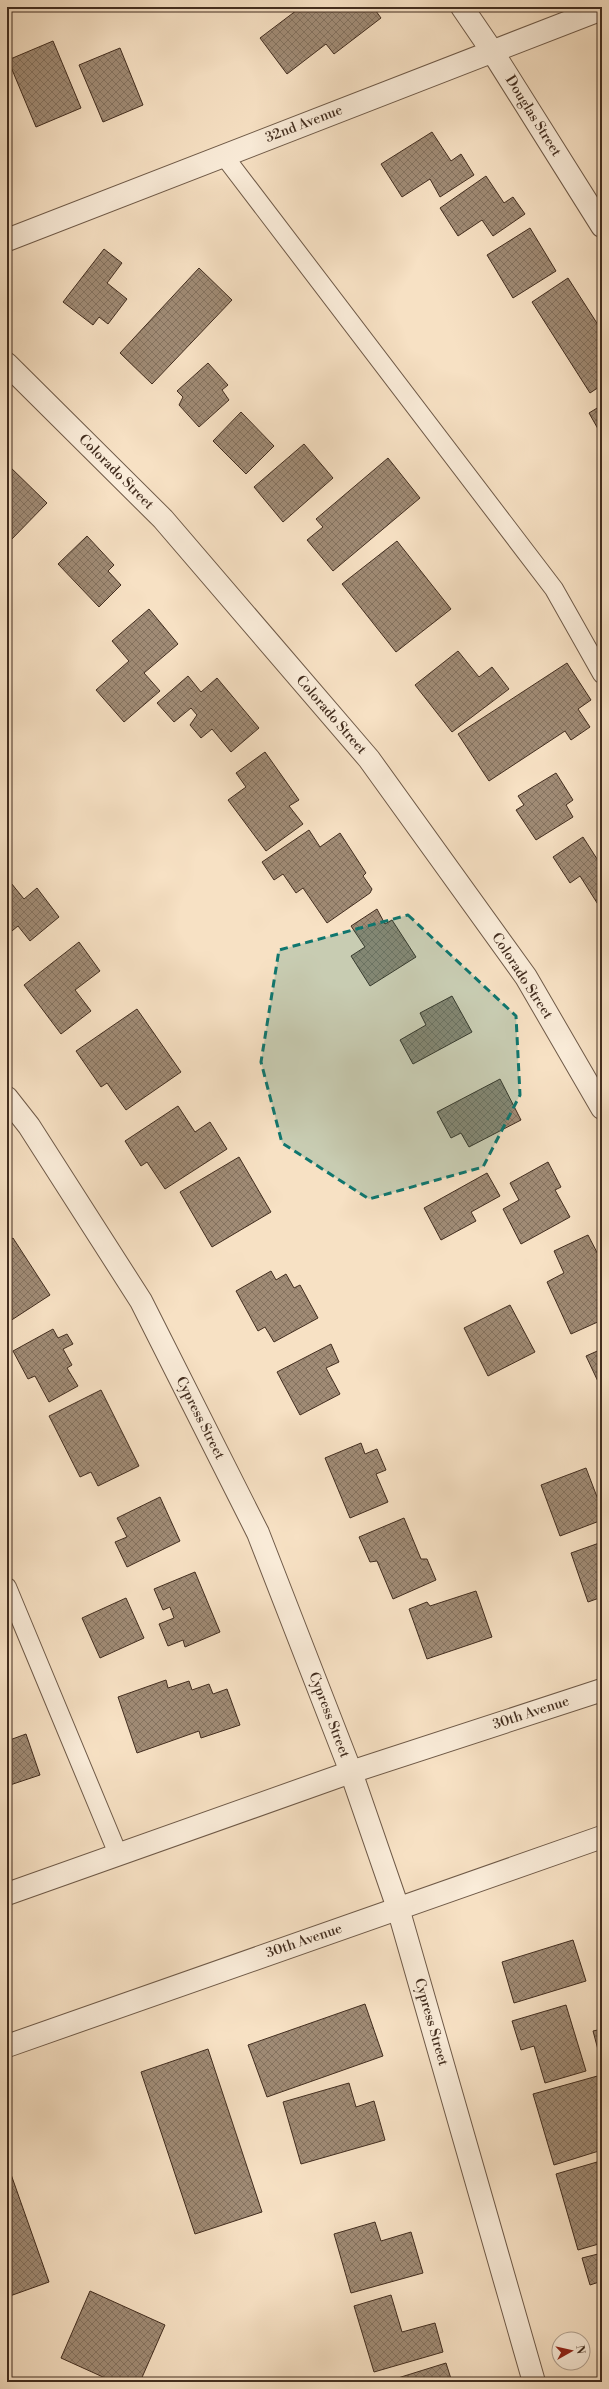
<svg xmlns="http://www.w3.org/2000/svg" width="609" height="2389" viewBox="0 0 609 2389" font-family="'Libre Bodoni',serif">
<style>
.building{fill:url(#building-cross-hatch);stroke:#422d1f}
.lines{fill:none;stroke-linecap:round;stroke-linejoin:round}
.service-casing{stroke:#6f5a48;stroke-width:20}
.minor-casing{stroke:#6f5a48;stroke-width:24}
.tertiary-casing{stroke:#6f5a48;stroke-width:24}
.service{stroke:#faecd9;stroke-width:18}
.minor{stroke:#faecd9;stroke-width:22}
.tertiary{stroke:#faecd9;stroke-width:22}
.marked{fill:#0f766e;fill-opacity:0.2;stroke:#0f766e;stroke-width:3;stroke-dasharray:8 5;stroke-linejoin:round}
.labels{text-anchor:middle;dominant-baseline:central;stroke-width:4;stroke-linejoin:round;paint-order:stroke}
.street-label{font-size:14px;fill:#422d1f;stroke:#faecd9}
</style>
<defs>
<pattern id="building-cross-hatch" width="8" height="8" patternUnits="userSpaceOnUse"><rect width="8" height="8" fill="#a08b75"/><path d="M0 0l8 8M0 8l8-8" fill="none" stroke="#84725f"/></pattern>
</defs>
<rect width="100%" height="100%" fill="#f7e1c4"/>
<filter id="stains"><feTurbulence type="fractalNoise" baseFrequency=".005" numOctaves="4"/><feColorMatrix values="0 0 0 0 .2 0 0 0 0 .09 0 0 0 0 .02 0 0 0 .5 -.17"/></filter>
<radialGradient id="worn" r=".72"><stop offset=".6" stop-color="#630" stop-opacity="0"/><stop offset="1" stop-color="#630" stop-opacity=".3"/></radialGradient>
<g class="building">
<polygon points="301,7 373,7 381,18 334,54 326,44 287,74 260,38"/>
<polygon points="53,41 81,108 36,127 8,60"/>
<polygon points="120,48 143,105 103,122 79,65"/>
<polygon points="432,132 451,161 461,154 474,175 440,197 430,179 402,197 381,164"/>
<polygon points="486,176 504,203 513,197 525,214 493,236 482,220 458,236 440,208"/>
<polygon points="530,228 556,271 513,298 487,255"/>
<polygon points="104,249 122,263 107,283 127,299 108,324 99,317 93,325 63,302"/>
<polygon points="199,268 232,300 152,384 120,353"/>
<polygon points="568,278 602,331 602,385 590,393 532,302"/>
<polygon points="208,363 228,385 222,390 229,400 199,427 179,405 183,397 177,391"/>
<polygon points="602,405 602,436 589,413"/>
<polygon points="241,412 274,446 246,474 213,441"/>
<polygon points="304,444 333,478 283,522 254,487"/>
<polygon points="388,458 420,498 333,571 307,540 323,527 316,519"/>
<polygon points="7,464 47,503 8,543 7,543"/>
<polygon points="87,536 114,565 108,571 121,585 99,607 58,564"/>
<polygon points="397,541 451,609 396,652 342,584"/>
<polygon points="149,609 178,644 144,673 160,691 124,722 96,690 129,661 112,641"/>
<polygon points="458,651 479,677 492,667 509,689 452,732 415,685"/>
<polygon points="567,663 591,700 578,709 590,727 571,740 565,731 489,781 458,734"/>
<polygon points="188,676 201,692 217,678 259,728 231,752 212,729 201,738 190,725 197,715 191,708 174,722 157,703"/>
<polygon points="265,752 299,800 289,806 303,824 266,851 228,800 246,787 236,773"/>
<polygon points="556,773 573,800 566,805 573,817 536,840 516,810 524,805 518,796"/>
<polygon points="309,830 320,847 340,833 366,873 363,876 372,889 370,893 327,923 303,888 296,893 283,874 274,880 262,862"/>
<polygon points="583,837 599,862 602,860 602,904 599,906 580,876 570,883 553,857"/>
<polygon points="7,878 24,899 37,888 59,917 30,941 18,926 7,935"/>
<polygon points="377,909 385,924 392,920 416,957 370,986 351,956 365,947 351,926"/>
<polygon points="602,933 602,942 598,936"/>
<polygon points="79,942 100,971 75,990 91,1011 61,1034 24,985"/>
<polygon points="452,996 472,1032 413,1064 400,1040 426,1025 420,1013"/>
<polygon points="137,1009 181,1072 126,1110 107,1083 101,1087 76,1051"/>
<polygon points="500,1079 521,1120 469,1147 461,1133 451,1138 437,1112"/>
<polygon points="178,1106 195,1132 210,1122 227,1149 165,1189 147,1162 141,1166 125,1141"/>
<polygon points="239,1157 271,1212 212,1247 180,1192"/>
<polygon points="548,1162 561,1187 555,1190 570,1217 521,1244 503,1209 519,1200 510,1183"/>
<polygon points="487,1173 500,1196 471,1212 476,1221 441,1240 424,1208"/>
<polygon points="588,1235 602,1262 602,1320 571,1334 547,1282 564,1273 554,1251"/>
<polygon points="13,1238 50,1295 7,1323 7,1242"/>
<polygon points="271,1271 276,1280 286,1274 294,1288 300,1285 318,1318 274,1342 265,1327 258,1331 236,1291"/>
<polygon points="510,1305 535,1352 488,1376 464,1328"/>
<polygon points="53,1329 58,1338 67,1334 73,1344 63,1349 72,1365 67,1368 78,1386 49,1402 35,1376 28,1379 13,1351"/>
<polygon points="331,1344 339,1362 326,1368 340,1394 300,1415 277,1372"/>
<polygon points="602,1349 602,1390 586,1356"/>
<polygon points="101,1390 139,1466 98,1486 91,1472 80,1477 49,1416"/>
<polygon points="361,1443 365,1454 377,1449 386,1470 376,1474 388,1502 350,1518 325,1458"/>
<polygon points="586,1468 602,1510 602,1520 560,1536 541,1485"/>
<polygon points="160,1497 180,1541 127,1567 115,1542 127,1537 117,1518"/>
<polygon points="404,1518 421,1559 427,1559 436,1580 393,1599 377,1561 370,1562 359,1537"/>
<polygon points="602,1542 602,1597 588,1602 571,1553"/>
<polygon points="195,1572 220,1632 185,1647 183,1640 168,1646 159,1624 174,1618 170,1607 163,1610 154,1589"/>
<polygon points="476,1591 492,1637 427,1659 409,1609 427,1602 430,1606"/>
<polygon points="126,1598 144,1638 100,1658 82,1618"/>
<polygon points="166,1680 168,1688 189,1681 192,1690 209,1684 213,1694 227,1689 240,1725 201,1738 199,1731 137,1753 118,1697"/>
<polygon points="26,1734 40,1775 7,1786 7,1741"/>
<polygon points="573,1940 586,1981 514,2003 502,1962"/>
<polygon points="365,2004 383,2056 267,2097 248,2045"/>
<polygon points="566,2005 586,2071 545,2083 534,2046 521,2050 512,2021"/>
<polygon points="602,2029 602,2060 601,2061 593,2031"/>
<polygon points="208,2049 262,2212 195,2234 141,2072"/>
<polygon points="601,2075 602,2150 554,2165 533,2094"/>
<polygon points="349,2083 356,2107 374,2101 385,2140 301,2164 283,2102"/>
<polygon points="597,2162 602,2180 602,2243 578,2250 556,2174"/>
<polygon points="7,2163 49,2282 7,2297"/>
<polygon points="375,2222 381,2241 411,2232 423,2273 351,2293 334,2234"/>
<polygon points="602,2253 602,2281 590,2285 582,2258"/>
<polygon points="90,2291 165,2325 140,2382 114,2382 61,2358"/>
<polygon points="391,2295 402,2332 435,2323 443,2352 374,2372 354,2306"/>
<polygon points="446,2363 452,2382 385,2382"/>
</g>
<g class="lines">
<g class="service-casing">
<g id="service">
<polyline points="224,156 554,589 602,674"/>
<polyline points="7,1587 118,1854"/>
</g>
</g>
<g class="minor-casing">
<g id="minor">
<polyline points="462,7 492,51 602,226"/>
<polyline points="7,364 163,519 369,759 526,977 602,1108"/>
<polyline points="7,1098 29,1126 141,1301 258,1533 351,1772 398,1908 534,2382"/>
</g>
</g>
<g class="tertiary-casing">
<g id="tertiary">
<polyline points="7,240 602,9"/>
<polyline points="7,1894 351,1772 602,1690"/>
<polyline points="7,2046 602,1837"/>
</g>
</g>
<use href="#service" class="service"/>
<use href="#minor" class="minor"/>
<use href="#tertiary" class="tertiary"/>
</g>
<path class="marked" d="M408 915 516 1016 520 1095 483 1167 369 1199 282 1143 261 1062 279 950Z"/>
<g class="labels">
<g class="street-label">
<text transform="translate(533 116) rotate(58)">Douglas Street</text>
<text transform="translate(304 124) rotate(-21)">32nd Avenue</text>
<text transform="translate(116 472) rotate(45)">Colorado Street</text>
<text transform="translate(331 715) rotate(49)">Colorado Street</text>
<text transform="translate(522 976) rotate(57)">Colorado Street</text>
<text transform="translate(200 1418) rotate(63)">Cypress Street</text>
<text transform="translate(531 1713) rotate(-18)">30th Avenue</text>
<text transform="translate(329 1715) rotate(69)">Cypress Street</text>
<text transform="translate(304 1941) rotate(-19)">30th Avenue</text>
<text transform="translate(431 2022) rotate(74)">Cypress Street</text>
</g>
</g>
<rect width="609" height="2389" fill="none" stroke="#f7e1c4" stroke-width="24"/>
<rect x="8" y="8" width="593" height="2373" fill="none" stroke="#422d1f" stroke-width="2"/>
<rect x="12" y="12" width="585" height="2365" fill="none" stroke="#422d1f"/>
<g transform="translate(571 2351) rotate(82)"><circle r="19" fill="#faecd9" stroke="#b0a08f"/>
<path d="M0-3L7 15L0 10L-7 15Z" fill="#8f2418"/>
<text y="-6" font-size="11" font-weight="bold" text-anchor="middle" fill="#422d1f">N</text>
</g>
<rect width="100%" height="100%" filter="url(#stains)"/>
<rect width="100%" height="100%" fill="url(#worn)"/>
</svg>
